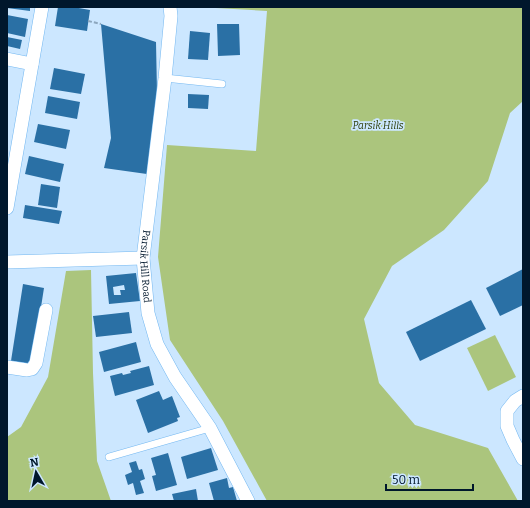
<svg xmlns="http://www.w3.org/2000/svg" width="530" height="508" viewBox="0 0 530 508" font-family="Bitter,serif">
<style>
.green{fill:#abc57d}
.building{fill:#2a70a5;fill-rule:evenodd}
.lines{fill:none;stroke-linecap:round;stroke-linejoin:round}
.lane-casing{stroke:#74b8f1;stroke-width:8}
.street-casing{stroke:#74b8f1;stroke-width:14}
.path{stroke:#8da7be;stroke-width:2;stroke-dasharray:4 2;stroke-linecap:butt}
.lane{stroke:#fff;stroke-width:7}
.street{stroke:#fff;stroke-width:13}
.labels{text-anchor:middle;dominant-baseline:central;stroke-width:3.5;stroke-linejoin:round;paint-order:stroke}
.park-label{font-size:10px;font-style:italic;fill:#2a3a04;stroke:#cce7ff}
.street-label{font-size:10px;fill:#00172c;stroke:#cce7ff}
</style>
<rect width="100%" height="100%" fill="#cce7ff"/>
<g class="green">
<polygon points="198,7 523,7 523,101 510,113 488,181 444,230 392,266 364,319 379,383 415,425 488,448 518,501 267,501 223,421 170,340 158,257 167,145 256,151 267,11"/>
<polygon points="91,270 93,373 97,461 111,501 7,501 7,437 21,427 48,377 66,271"/>
<polygon points="495,335 516,377 488,391 467,348"/>
</g>
<g class="building">
<polygon points="7,7 30,7 30,11 7,8"/>
<polygon points="58,7 73,7 90,10 87,31 55,26"/>
<polygon points="7,15 28,19 25,37 7,33"/>
<polygon points="101,24 156,42 158,143 154,175 104,168 111,138"/>
<polygon points="217,24 239,24 240,55 218,56"/>
<polygon points="190,31 210,33 208,60 188,59"/>
<polygon points="7,37 22,40 20,49 7,46"/>
<polygon points="54,68 85,74 81,94 50,89"/>
<polygon points="188,94 209,95 208,109 188,108"/>
<polygon points="48,96 80,102 77,119 45,113"/>
<polygon points="38,124 70,130 66,149 34,142"/>
<polygon points="29,156 64,164 60,182 25,174"/>
<polygon points="41,184 60,187 57,208 38,205"/>
<polygon points="25,205 62,211 59,224 23,218"/>
<polygon points="523,269 523,305 500,316 486,288"/>
<path d="M136 273 140 301 109 304 106 276ZM124 285 125 290H120L121 295H114L113 287Z"/>
<polygon points="23,284 44,288 32,364 11,361"/>
<polygon points="471,300 486,329 420,361 406,332"/>
<polygon points="129,312 132,333 96,337 93,316"/>
<polygon points="136,342 141,362 104,372 99,352"/>
<polygon points="149,366 154,385 115,396 110,376 122,373 123,375 131,373 130,371"/>
<polygon points="159,391 163,400 172,396 180,417 177,418 178,421 148,433 136,400"/>
<polygon points="211,448 218,470 187,479 181,457"/>
<polygon points="168,453 177,485 156,491 152,476 156,475 151,458"/>
<polygon points="136,461 139,470 142,469 145,479 140,481 144,493 136,495 133,483 128,485 125,475 132,472 129,463"/>
<polygon points="227,478 229,488 233,487 237,501 214,501 209,483"/>
<polygon points="196,489 198,501 174,501 172,494"/>
</g>
<g class="lines">
<g class="lane-casing">
<g id="lane">
<polyline points="165,78 222,84"/>
<polyline points="109,457 210,428"/>
</g>
</g>
<g class="street-casing">
<g id="street">
<path id="s1" d="M170 7 171 16 165 78 143 258 148 313 157 344 175 377 210 428 248 501"/>
<polyline points="7,59 32,64"/>
<polyline points="7,208 42,7"/>
<polyline points="7,262 143,258"/>
<polyline points="7,367 27,370 32,369 36,363 46,310"/>
<polyline points="523,396 515,401 507,411 507,426 513,440 523,459"/>
</g>
</g>
<polyline class="path" points="88,21 101,24"/>
<use href="#lane" class="lane"/>
<use href="#street" class="street"/>
</g>
<g class="labels">
<g class="park-label">
<text x="378" y="126">Parsik Hills</text>
</g>
<g class="street-label">
<text stroke="none"><textPath href="#s1" startOffset="261">Parsik Hill Road</textPath></text>
</g>
</g>
<rect width="530" height="508" fill="none" stroke="#00172c" stroke-width="16"/>
<g transform="translate(36 472) rotate(351)" stroke="#cce7ff" stroke-width="3" paint-order="stroke">
<path d="M0-3L7 15L0 10L-7 15Z" fill="#00172c"/>
<text y="-6" font-size="11" font-weight="bold" text-anchor="middle" fill="#00172c">N</text>
</g>
<path d="M386 484v6h87v-6" fill="none" stroke="#00172c" stroke-width="2"/>
<text x="392" y="484" font-size="12" fill="#00172c" stroke="#cce7ff" stroke-width="3" paint-order="stroke">50 m</text>
</svg>
